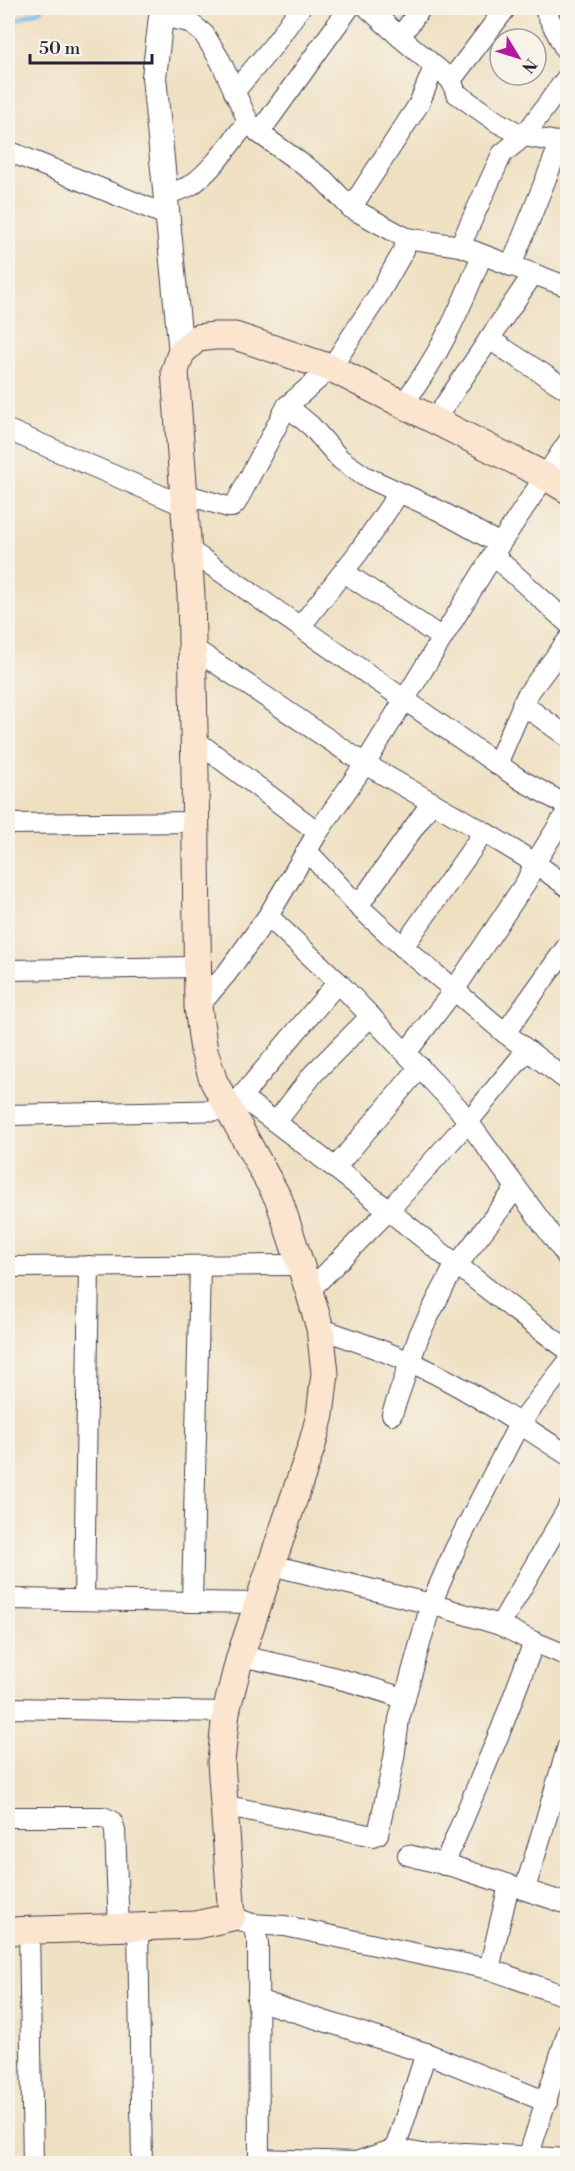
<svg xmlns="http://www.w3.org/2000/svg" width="575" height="2171" viewBox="0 0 575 2171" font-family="'Libre Bodoni',serif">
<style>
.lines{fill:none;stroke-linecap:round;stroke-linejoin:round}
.stream{stroke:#6eb6e6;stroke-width:4.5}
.minor-casing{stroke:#413e4f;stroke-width:22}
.tertiary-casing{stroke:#413e4f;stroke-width:26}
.secondary-casing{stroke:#413e4f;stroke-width:29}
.minor{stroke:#fff;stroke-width:20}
.tertiary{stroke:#fff;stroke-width:24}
.secondary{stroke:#fce5cf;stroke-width:27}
</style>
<rect width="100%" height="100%" fill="#f7f3e8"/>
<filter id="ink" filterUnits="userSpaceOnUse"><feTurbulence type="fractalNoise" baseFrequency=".0167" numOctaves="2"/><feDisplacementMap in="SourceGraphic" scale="12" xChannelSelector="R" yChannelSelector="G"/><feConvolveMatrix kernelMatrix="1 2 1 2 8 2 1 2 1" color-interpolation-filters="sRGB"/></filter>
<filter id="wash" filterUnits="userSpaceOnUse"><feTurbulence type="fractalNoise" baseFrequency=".008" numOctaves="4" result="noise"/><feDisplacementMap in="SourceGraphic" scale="24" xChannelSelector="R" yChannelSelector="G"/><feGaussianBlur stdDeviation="1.35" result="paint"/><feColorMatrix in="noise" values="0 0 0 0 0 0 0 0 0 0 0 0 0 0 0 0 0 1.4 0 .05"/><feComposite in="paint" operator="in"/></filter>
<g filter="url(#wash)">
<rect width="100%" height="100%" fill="#efe0c2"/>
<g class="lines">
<polyline class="stream" points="8,23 41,10 41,8"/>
</g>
</g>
<g filter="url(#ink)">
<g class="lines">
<g class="minor-casing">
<g id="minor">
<polyline points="368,8 400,37 451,80 456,93 497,122 524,136 568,144"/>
<polyline points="544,8 568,55"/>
<polyline points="161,16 189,22 204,34 220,60 248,121 259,133 323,179 351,208 406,238 460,246 568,287"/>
<polyline points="400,37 421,8"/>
<polyline points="451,80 506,8"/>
<polyline points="234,92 273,46 300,8"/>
<polyline points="259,133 349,8"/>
<polyline points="8,151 166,215"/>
<path d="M164 194C173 192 183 190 191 185 212 171 232 141 248 121"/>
<polyline points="351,208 419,104 434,67"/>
<polyline points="460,246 502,154 524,136 568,76"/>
<polyline points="511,266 561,141"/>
<polyline points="489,339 568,390"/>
<path d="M403 404C440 355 459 312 482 255"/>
<polyline points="287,406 311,426 340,459 364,476 440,511 500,544"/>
<polyline points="434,421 533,274"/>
<polyline points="8,430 185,506"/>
<polyline points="184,494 228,507 232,507 236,503 287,406 331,368 376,299 404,250 406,238"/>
<polyline points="188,549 497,764 521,780 568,806"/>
<polyline points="493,555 568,623"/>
<polyline points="344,572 442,638"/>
<polyline points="300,627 358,553 399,493"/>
<polyline points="192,647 365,764 484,832 535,863 568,887"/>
<polyline points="522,704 568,737"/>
<polyline points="195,740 318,832"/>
<polyline points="497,764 527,695 568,640"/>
<polyline points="8,824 196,822"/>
<polyline points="307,851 358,906 403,947 505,1033 568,1081"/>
<polyline points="358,906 432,802"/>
<polyline points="268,916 338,982 458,1108 568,1258"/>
<polyline points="403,947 484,832"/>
<polyline points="8,970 197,967"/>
<polyline points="198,1007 227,973 268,916 318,832 365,764 500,544 568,442"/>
<polyline points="505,1033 568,945"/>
<polyline points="406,1053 455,989 526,882 535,863 568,810"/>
<path d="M241 1097C353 1177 456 1269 568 1350"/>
<polyline points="8,1115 230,1110 338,982"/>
<polyline points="276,1122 314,1073 371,1016"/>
<polyline points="336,1167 420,1067"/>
<polyline points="8,1267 301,1265"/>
<polyline points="309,1291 388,1211 468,1122 527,1050"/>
<path d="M320 1328C363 1344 407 1358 447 1380 489 1402 528 1430 568 1455"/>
<polyline points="392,1414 420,1333 451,1273 516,1188"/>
<polyline points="271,1565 431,1604 500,1625 534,1642 568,1656"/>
<polyline points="8,1599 258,1603"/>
<polyline points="84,1600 89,1266"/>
<polyline points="192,1602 200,1266"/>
<polyline points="500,1625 568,1508"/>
<path d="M240 1656C295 1667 352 1680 405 1699"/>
<polyline points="8,1708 226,1712"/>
<polyline points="223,1805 373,1836 378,1834 394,1758 399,1719 431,1604 455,1549 519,1424 568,1362"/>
<polyline points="8,1817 103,1817 112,1821 115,1830 119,1928"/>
<polyline points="408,1855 455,1867 568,1904"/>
<polyline points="444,1865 502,1727 534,1642"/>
<polyline points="525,1889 568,1746"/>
<polyline points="232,1917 252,1924 285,1926 489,1969 568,1997"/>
<polyline points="252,1924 258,1942 259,2164"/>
<polyline points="138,1928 142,2164"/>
<polyline points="29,1930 33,2164"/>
<polyline points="489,1969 509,1885"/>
<polyline points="257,2000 426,2053 547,2102"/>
<polyline points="395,2149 426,2053"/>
<polyline points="258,2159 356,2162 395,2149 428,2155 466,2153 568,2159"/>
<polyline points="526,2164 568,2031"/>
</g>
</g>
<g class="tertiary-casing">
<polyline id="tertiary" points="162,8 154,77 181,353"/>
</g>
<g class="secondary-casing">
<polyline id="secondary" points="8,1931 196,1925 232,1917 221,1762 226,1712 240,1657 312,1445 320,1415 325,1373 320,1328 309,1291 279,1200 214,1082 204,1051 198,1007 195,774 191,595 175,371 181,353 197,338 215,336 235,336 331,368 545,476 568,490"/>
</g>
<use href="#minor" class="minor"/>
<use href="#tertiary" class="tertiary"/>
<use href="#secondary" class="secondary"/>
</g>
</g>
<rect width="575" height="2171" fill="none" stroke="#f7f3e8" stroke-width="30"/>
<g transform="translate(518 57) rotate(128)"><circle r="28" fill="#f7f3e8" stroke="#a29fa3" stroke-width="1.5"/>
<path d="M0-4.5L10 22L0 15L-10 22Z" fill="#b5179e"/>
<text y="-9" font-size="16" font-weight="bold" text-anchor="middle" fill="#22223b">N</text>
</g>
<path d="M30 54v9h122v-9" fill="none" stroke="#22223b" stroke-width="3"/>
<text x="39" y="54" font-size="18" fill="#22223b" stroke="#f7f3e8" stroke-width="4.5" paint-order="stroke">50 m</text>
</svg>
